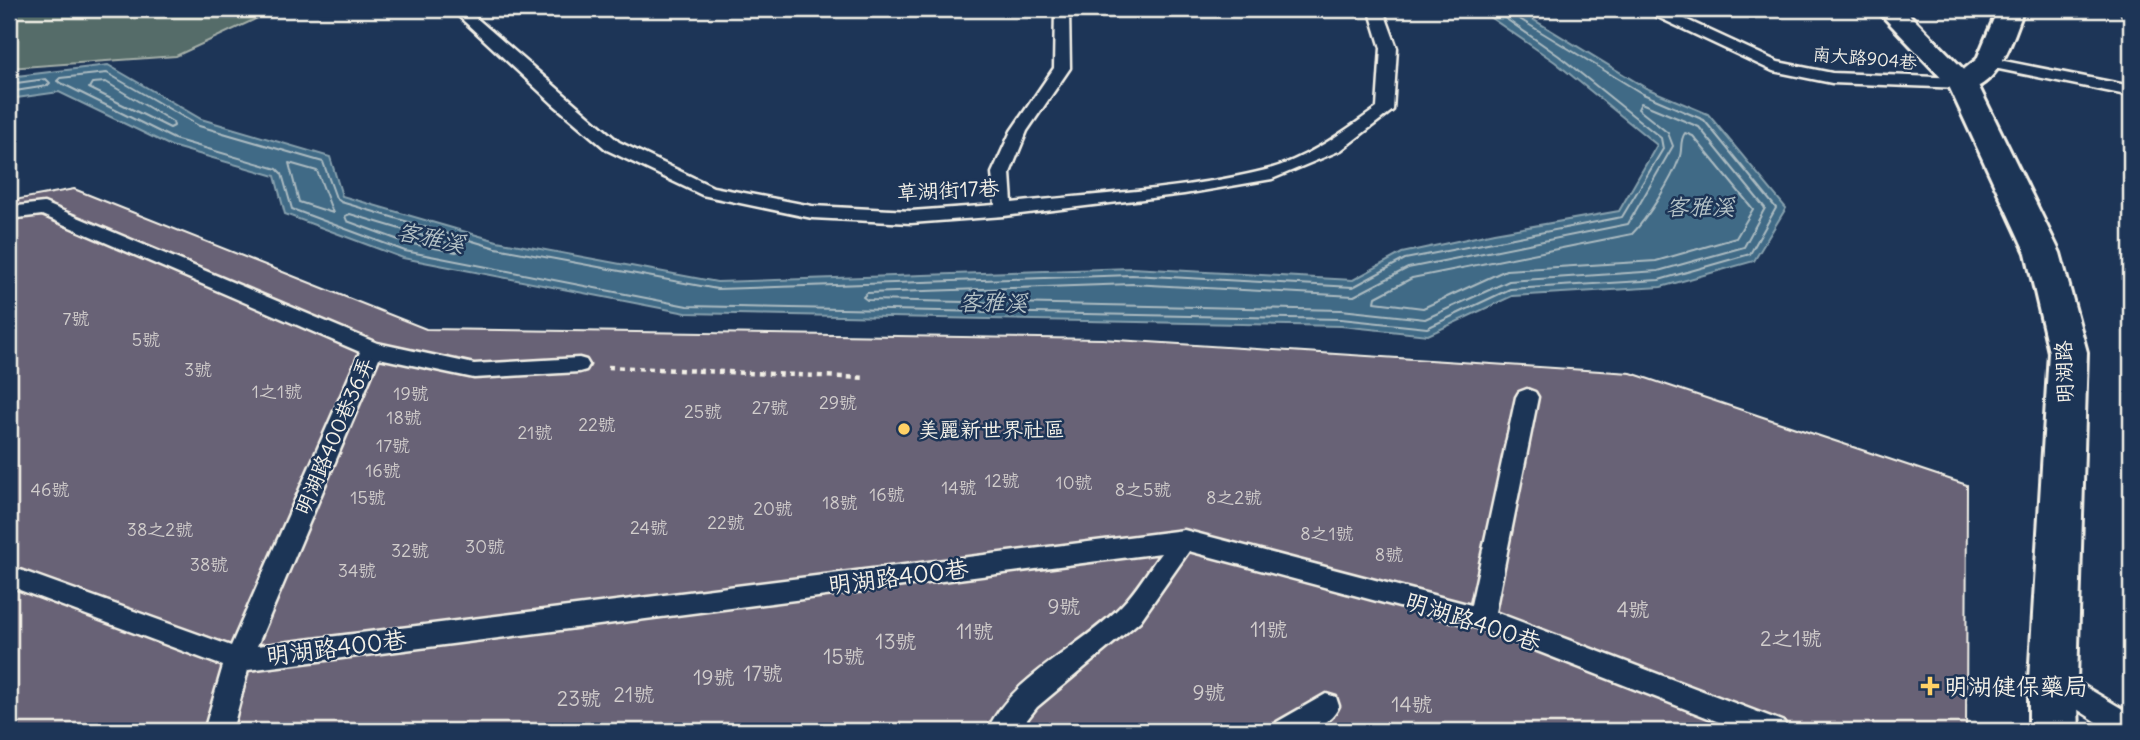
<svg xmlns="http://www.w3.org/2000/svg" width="2140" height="740" viewBox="0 0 2140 740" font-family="Delius,'LXGW WenKai TC',sans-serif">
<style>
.green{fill:#546c69;stroke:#a4aea8;stroke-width:2}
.water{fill:#3f6a86;stroke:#87a0ad;stroke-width:2}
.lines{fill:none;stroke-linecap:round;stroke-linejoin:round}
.shore{stroke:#acbbc1;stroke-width:2}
.building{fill:#686276;stroke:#f4f1e8;stroke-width:2}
.lane-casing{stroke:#f4f1e8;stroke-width:5}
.street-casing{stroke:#f4f1e8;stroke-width:6}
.secondary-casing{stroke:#f4f1e8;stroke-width:6}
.path{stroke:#f4f1e8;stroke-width:4.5;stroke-dasharray:5 5;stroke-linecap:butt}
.lane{fill:#1d3557;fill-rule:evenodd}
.street{fill:#1d3557;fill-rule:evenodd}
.secondary{fill:#1d3557;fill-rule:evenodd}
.poi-dot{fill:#ffd166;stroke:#1d3557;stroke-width:2.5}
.labels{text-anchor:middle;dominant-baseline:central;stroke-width:5;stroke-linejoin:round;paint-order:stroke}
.far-street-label{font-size:18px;fill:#f4f1e8;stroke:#1d3557}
.number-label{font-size:18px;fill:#d1cdcc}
.street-label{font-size:21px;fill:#f4f1e8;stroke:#1d3557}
.poi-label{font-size:21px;fill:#f4f1e8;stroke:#1d3557;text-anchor:start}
.near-number-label{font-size:21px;fill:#d1cdcc}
.water-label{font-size:23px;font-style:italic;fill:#b5c2c6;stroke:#1d3557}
.near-street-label{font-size:24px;fill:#f4f1e8;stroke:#1d3557}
.near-poi-label{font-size:24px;fill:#f4f1e8;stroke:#1d3557;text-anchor:start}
</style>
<rect width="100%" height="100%" fill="#1d3557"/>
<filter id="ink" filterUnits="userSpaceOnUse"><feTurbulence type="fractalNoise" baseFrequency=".0143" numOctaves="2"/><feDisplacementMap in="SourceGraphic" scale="14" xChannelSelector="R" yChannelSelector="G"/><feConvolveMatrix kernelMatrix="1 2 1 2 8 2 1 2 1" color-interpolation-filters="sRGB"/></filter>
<g filter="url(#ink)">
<polygon class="green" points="9,9 277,9 176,56 9,68"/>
<polygon class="water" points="1478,9 1516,9 1646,88 1708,114 1786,208 1754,261 1661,287 1512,296 1428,335 1341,326 686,313 403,258 285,214 275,176 171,146 59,92 9,99 9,77 108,65 201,119 330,157 342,196 497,241 717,282 1132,268 1353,280 1402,253 1494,233 1619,211 1657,145 1555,62"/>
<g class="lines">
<g class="shore">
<polyline points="1492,9 1559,56 1661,138 1663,149 1622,217 1405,259 1353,287 1132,275 717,289 496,248 341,202 336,198 323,162 199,126 107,73 60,78 57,81 174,139 277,169 282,174 292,209 405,251 687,306 1341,319 1427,328 1510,289 1659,280 1750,254 1776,208 1704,120 1643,94 1518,18 1514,9"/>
<polygon points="106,82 173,122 174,126 170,128 89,88 92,83"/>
<polyline points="9,84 46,79 50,83 47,86 9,92"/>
<polygon points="1641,103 1699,127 1765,208 1744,247 1658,271 1509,281 1425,319 1341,310 867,300 863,297 867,293 1132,284 1354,296 1408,268 1628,224 1673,146 1668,133 1638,109"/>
<path d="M1685 133 1693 136 1753 209 1736 238 1656 261 1506 270 1423 308 1375 302 1376 297 1412 278 1632 234C1647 219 1672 179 1679 159 1683 150 1679 141 1685 133Z"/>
<polygon points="289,163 317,171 333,213 299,202"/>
<polygon points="350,214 457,246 460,250 456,252 407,243 347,221 345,216"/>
</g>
</g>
<polygon class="building" points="74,189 426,329 1102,339 1631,373 1967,485 1966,731 9,731 9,201"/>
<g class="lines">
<g class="lane-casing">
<g id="lane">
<path d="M451 9H466L619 142 713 187 812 206 911 211 995 205 992 173 1011 131 1054 68 1055 9H1069L1070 68 1027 131 1010 173 1012 203C1094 194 1187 190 1266 170 1307 159 1343 132 1377 108L1381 48 1370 12 1372 9H1382L1384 12 1397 48 1393 110 1341 150 1272 179 1184 194 1004 216 911 223 812 218 702 195 607 150 552 103Z"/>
<polygon points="1645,9 1663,9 1778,62 1832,73 1962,78 1970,83 1962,88 1832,83 1773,71 1647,12"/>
<polygon points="2120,9 2131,9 2131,23 2126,22"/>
<polygon points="1989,58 2131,86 2131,96 1984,66 1981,63 1984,60"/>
<path d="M44 203 377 343 474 364 579 358 586 360 589 365 586 370 579 372 474 378 379 358 257 646 1184 530 1471 605 1516 397 1519 392 1527 389 1535 392 1538 397 1495 612 1784 722 1788 731H1742L1478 628 1189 551 1140 621 1037 707 1018 731H987C1013 675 1081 648 1122 605 1137 590 1148 570 1161 553L248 670 232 731H204L223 666 9 586V566L231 646 360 352 42 215 9 219V207Z"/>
<polygon points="2055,669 2131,714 2131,731 2111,731 2046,689 2042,681 2046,673"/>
<path d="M1326 694 1336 697 1339 706C1327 733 1298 731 1273 731L1277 722Z"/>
</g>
</g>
<g class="street-casing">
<path id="street" d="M1998 9H2024C2012 40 1996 100 1952 89L1947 83 1977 59Z"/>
</g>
<g class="secondary-casing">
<polygon id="secondary" points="1876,9 1904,9 1977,83 2060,253 2087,352 2077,680 2079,731 2029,731 2029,680 2049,352 2026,253 1949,86"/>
</g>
<polyline class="path" points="608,367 867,378"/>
<use href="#lane" class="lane"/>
<use href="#street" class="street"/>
<use href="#secondary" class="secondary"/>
</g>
</g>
<g class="poi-dot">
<circle cx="904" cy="429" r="7"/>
<path d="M1926.5 675.5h7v7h7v7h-7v7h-7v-7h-7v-7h7z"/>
</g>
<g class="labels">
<g class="far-street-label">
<text transform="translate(1865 58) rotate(5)">南大路904巷</text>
</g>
<g class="number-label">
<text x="76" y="318">7號</text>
<text x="146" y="339">5號</text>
<text x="198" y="369">3號</text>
<text x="277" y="391">1之1號</text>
<text x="411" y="393">19號</text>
<text x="838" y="402">29號</text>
<text x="770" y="407">27號</text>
<text x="703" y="411">25號</text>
<text x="404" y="417">18號</text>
<text x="597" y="424">22號</text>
<text x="535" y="432">21號</text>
<text x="393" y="445">17號</text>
<text x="383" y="470">16號</text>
<text x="1002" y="480">12號</text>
<text x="1074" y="482">10號</text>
<text x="959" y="487">14號</text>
<text x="50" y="489">46號</text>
<text x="1143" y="489">8之5號</text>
<text x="887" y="494">16號</text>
<text x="368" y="497">15號</text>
<text x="1234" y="497">8之2號</text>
<text x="840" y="502">18號</text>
<text x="773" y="508">20號</text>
<text x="726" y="522">22號</text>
<text x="649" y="527">24號</text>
<text x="160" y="529">38之2號</text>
<text x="1327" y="533">8之1號</text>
<text x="485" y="546">30號</text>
<text x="410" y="550">32號</text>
<text x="1389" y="554">8號</text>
<text x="209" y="564">38號</text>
<text x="357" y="570">34號</text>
</g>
<g class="street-label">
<text transform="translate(948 190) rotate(-3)">草湖街17巷</text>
<text transform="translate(2064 372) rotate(-92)">明湖路</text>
<text transform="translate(334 436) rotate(-67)">明湖路400巷36弄</text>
</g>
<g class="poi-label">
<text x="918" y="429">美麗新世界社區</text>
</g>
<g class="near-number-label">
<text x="1064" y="606">9號</text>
<text x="1633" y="609">4號</text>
<text x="1269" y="629">11號</text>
<text x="975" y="631">11號</text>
<text x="1791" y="638">2之1號</text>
<text x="896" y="641">13號</text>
<text x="844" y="656">15號</text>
<text x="763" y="673">17號</text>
<text x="714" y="677">19號</text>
<text x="1209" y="692">9號</text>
<text x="634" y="694">21號</text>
<text x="579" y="698">23號</text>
<text x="1412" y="704">14號</text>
</g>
<g class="water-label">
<text x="1700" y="206">客雅溪</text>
<text transform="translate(431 237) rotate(12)">客雅溪</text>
<text transform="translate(993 302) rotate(1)">客雅溪</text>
</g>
<g class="near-street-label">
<text transform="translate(898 576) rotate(-7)">明湖路400巷</text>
<text transform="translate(1473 621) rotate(18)">明湖路400巷</text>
<text transform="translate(336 647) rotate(-7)">明湖路400巷</text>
</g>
<g class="near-poi-label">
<text x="1944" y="686">明湖健保藥局</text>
</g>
</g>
<rect width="2140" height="740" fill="none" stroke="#1d3557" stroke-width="35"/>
<rect x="18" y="18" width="2105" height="705" fill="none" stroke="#f4f1e8" stroke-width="2.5" filter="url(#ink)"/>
</svg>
